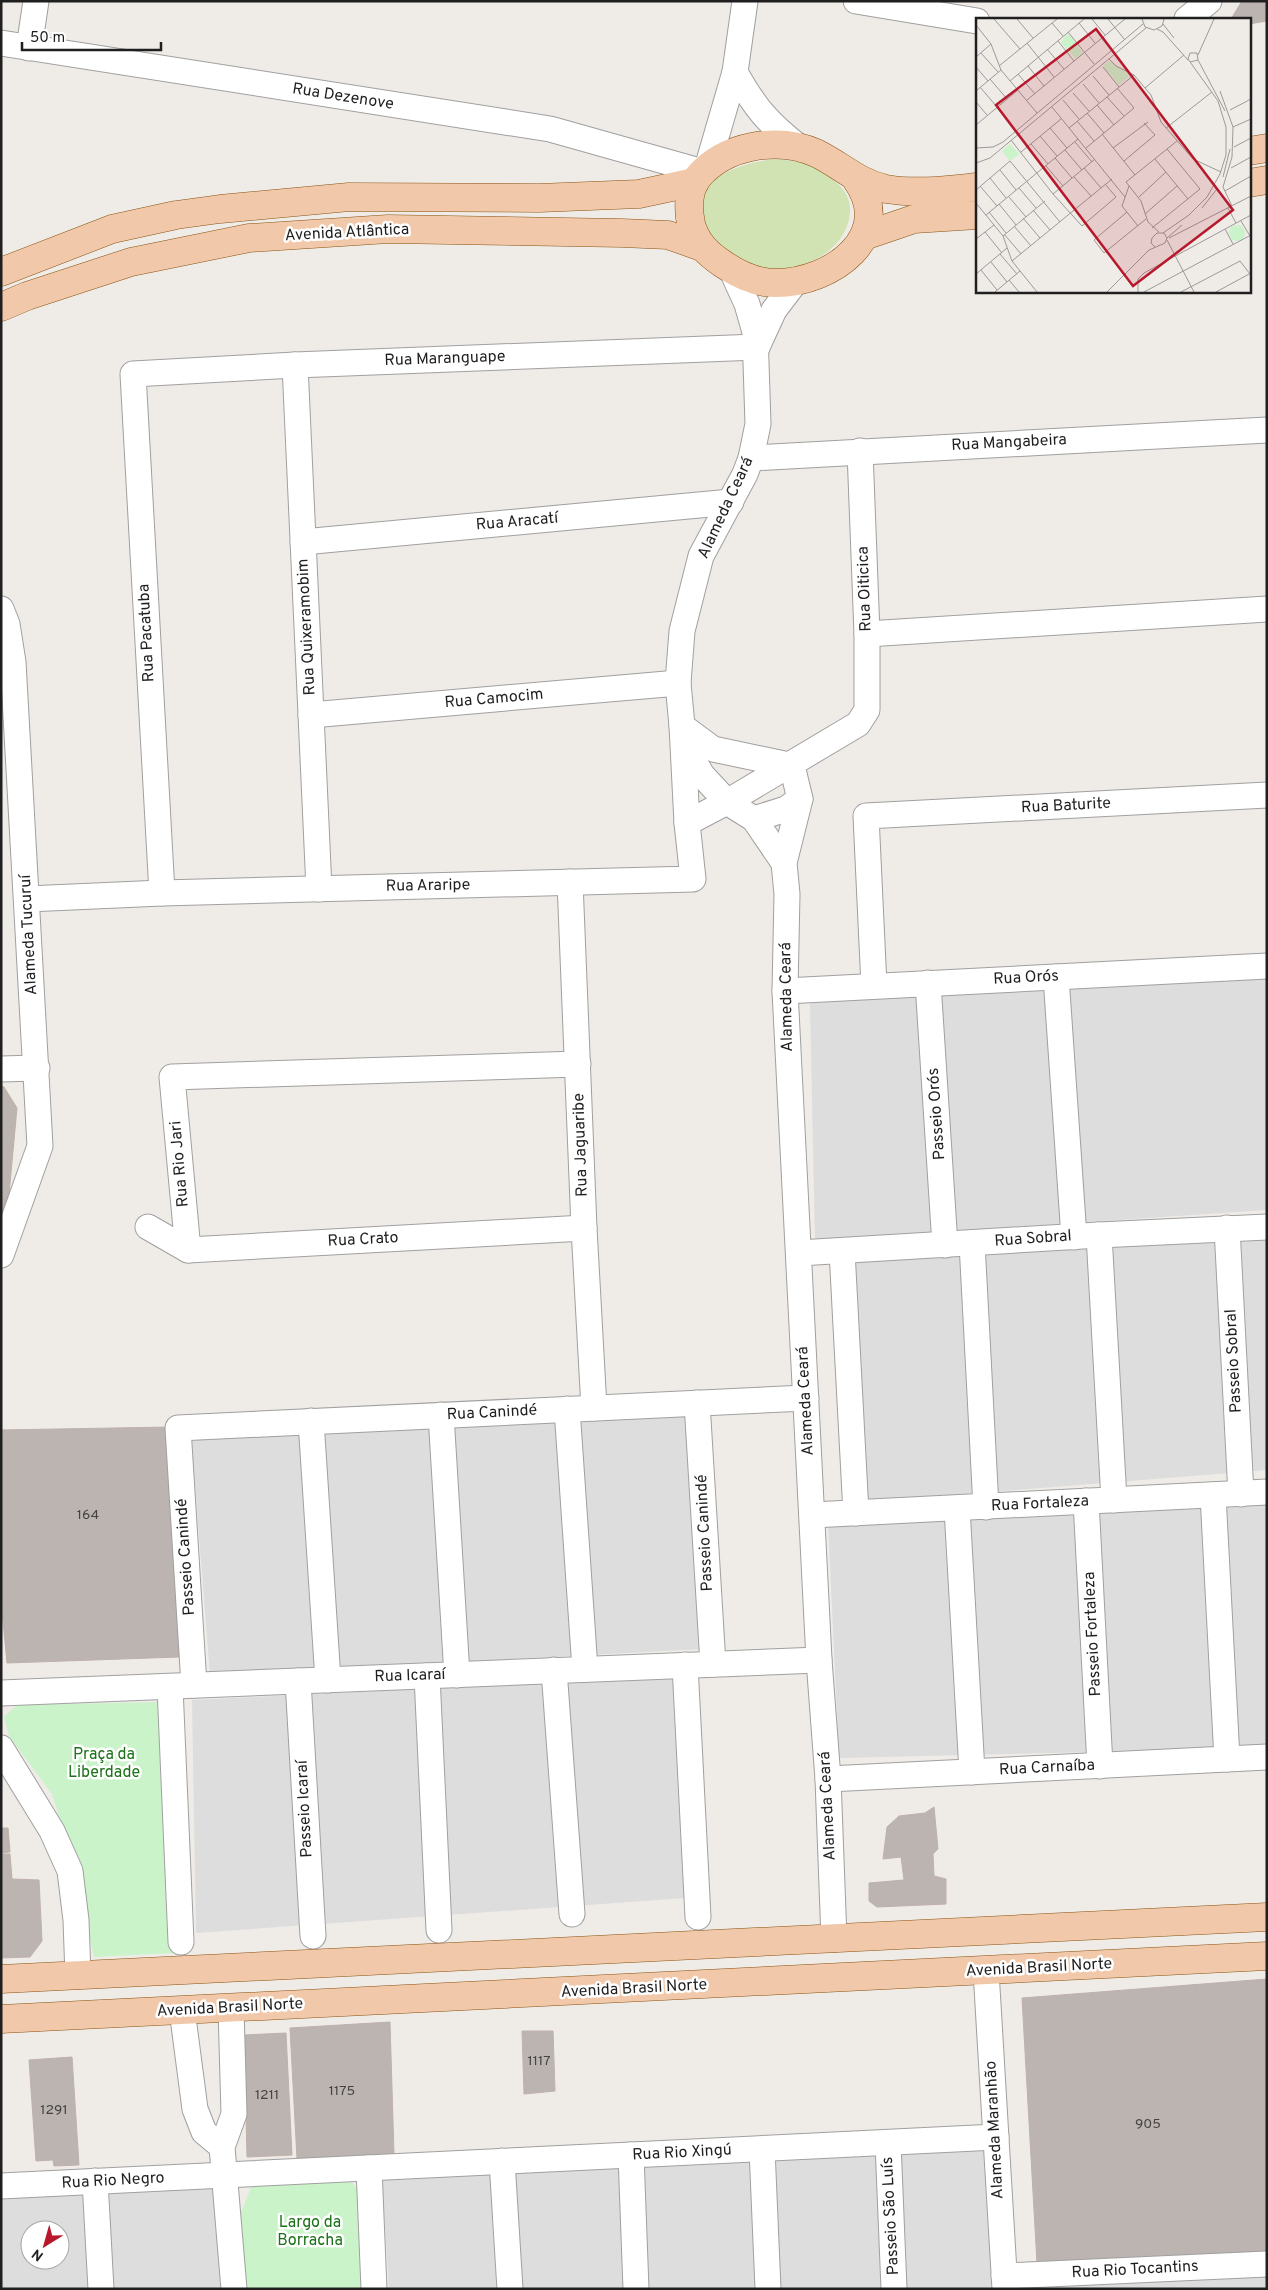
<svg xmlns="http://www.w3.org/2000/svg" width="1268" height="2290" viewBox="0 0 1268 2290" font-family="Overpass,sans-serif">
<style>
.residential{fill:#ddd;fill-rule:evenodd}
.grass{fill:#d1e3b3}
.park{fill:#cbf3ca}
.building{fill:#bcb4b0;stroke:#bfb1ab}
.lines{fill:none;stroke-linecap:round;stroke-linejoin:round}
.minor-casing{stroke:#a0a0a0;stroke-width:27}
.major-casing{stroke:#895312;stroke-width:29}
.minor{stroke:#fff;stroke-width:25}
.major{stroke:#f1c9aa;stroke-width:28}
.labels{text-anchor:middle;dominant-baseline:central;stroke-width:5;stroke-linejoin:round;paint-order:stroke}
.number-label{font-size:14px;fill:#464443}
.street-label{font-size:16px;fill:#1f1f1f;stroke:#fff}
.park-label{font-size:16px;fill:#1c7219;stroke:#fff}
.inset-road{fill:none;stroke:#9c9997;stroke-width:1}
.view{fill:#b7182b;fill-opacity:0.15;stroke:#b7182b;stroke-width:2.5}
.inset-edge{fill:none;stroke:#1f1f1f;stroke-width:2.5}
</style>
<rect width="100%" height="100%" fill="#efebe7"/>
<g class="residential">
<polygon points="1267,974 1267,1210 815,1240 810,1003"/>
<polygon points="1267,1239 1267,1470 864,1502 854,1258"/>
<polygon points="690,1413 703,1649 210,1675 191,1434"/>
<polygon points="1267,1502 1267,1748 839,1758 828,1521"/>
<polygon points="675,1677 685,1898 196,1933 192,1700"/>
<polygon points="992,2142 995,2289 389,2289 382,2177"/>
<path d="M215 2186 222 2289H1V2197ZM30 2230H60V2260H30Z"/>
<polygon points="1267,2266 1267,2289 1007,2289"/>
</g>
<path class="grass" d="M774 159C785 160 797 161 808 164 819 168 829 175 837 183 846 191 851 201 850 213 846 257 789 277 751 268 739 265 720 248 709 241 707 231 699 211 700 202 704 173 751 162 774 159Z"/>
<g class="park">
<polygon points="162,1702 175,1953 94,1957 74,1865 52,1794 9,1736 4,1717 17,1705"/>
<polygon points="345,2174 366,2199 369,2289 241,2289 237,2223 254,2180"/>
</g>
<g class="building">
<polygon points="1242,1 1267,1 1267,21 1249,24 1249,19 1231,19"/>
<polygon points="1,1086 4,1087 17,1108 8,1205 1,1217"/>
<polygon points="171,1427 179,1657 7,1663 1,1600 1,1430"/>
<polygon points="934,1807 938,1849 933,1854 934,1876 946,1879 946,1904 877,1907 869,1901 869,1883 904,1880 901,1857 883,1859 887,1827 899,1816 925,1813"/>
<polygon points="1,1828 8,1828 10,1852 1,1853"/>
<polygon points="1,1854 10,1854 12,1879 39,1880 42,1941 30,1957 1,1958"/>
<polygon points="1267,1979 1267,2251 1037,2263 1022,1998"/>
<polygon points="390,2022 394,2154 297,2159 290,2028"/>
<polygon points="522,2031 553,2031 555,2091 524,2094"/>
<polygon points="286,2033 292,2155 247,2157 244,2035"/>
<polygon points="72,2057 79,2165 54,2166 53,2160 36,2161 29,2060"/>
</g>
<g class="lines">
<g class="minor-casing">
<g id="minor">
<polyline points="856,1 977,21"/>
<polyline points="1187,19 1209,1"/>
<polyline points="1,43 550,129 703,172"/>
<polyline points="29,48 36,1"/>
<path d="M735 72C755 108 768 123 800 148"/>
<polyline points="707,168 735,72 745,1"/>
<polyline points="757,347 774,310 796,281"/>
<polyline points="295,365 319,889"/>
<polyline points="751,458 1267,430"/>
<polyline points="303,542 731,502"/>
<polyline points="1,609 7,624 13,662 40,1146 1,1255"/>
<polyline points="867,634 1267,609"/>
<polyline points="311,715 678,683"/>
<polyline points="682,726 713,749 789,765 794,774 800,799 784,863 787,894 785,991 819,1660 828,1779 834,1939"/>
<polyline points="684,744 702,775 727,802 754,819 784,863"/>
<polyline points="754,819 786,809 800,799"/>
<polyline points="687,823 727,802 858,724 867,710 867,634 860,451"/>
<polyline points="570,882 584,1228 594,1408"/>
<polyline points="162,893 133,374 295,365 757,347"/>
<polyline points="27,899 162,893 693,879 687,823 682,726 678,683 682,631 701,556 745,474 751,458 758,424 755,332 747,304 731,269"/>
<polyline points="1056,977 1074,1237"/>
<polyline points="928,983 945,1245"/>
<polyline points="874,986 866,816 1267,795"/>
<polyline points="785,991 1267,966"/>
<polyline points="1,1069 37,1068"/>
<polyline points="148,1227 188,1250 584,1228"/>
<polyline points="1227,1228 1241,1494"/>
<polyline points="1099,1235 1114,1500"/>
<polyline points="972,1243 986,1507"/>
<polyline points="188,1250 172,1077 578,1064"/>
<polyline points="842,1251 856,1513"/>
<polyline points="799,1253 1099,1235 1267,1227"/>
<polyline points="697,1403 713,1664"/>
<polyline points="567,1409 585,1669"/>
<polyline points="441,1415 457,1675"/>
<polyline points="311,1421 328,1680"/>
<polyline points="1213,1495 1227,1759"/>
<polyline points="1086,1501 1100,1766"/>
<polyline points="957,1508 972,1772"/>
<polyline points="812,1515 1267,1492"/>
<polyline points="685,1665 698,1917"/>
<polyline points="554,1670 572,1914"/>
<polyline points="427,1676 439,1930"/>
<polyline points="298,1681 313,1936"/>
<polyline points="194,1685 178,1428 806,1398"/>
<polyline points="170,1687 181,1942"/>
<polyline points="1,1693 819,1660"/>
<polyline points="1,1748 52,1831 70,1871 76,1920 78,1976"/>
<polyline points="828,1779 1267,1757"/>
<polyline points="986,1971 1005,2289"/>
<polyline points="231,2008 234,2114 222,2147 234,2289"/>
<polyline points="182,2010 195,2109 204,2132 222,2147"/>
<polyline points="888,2143 894,2289"/>
<polyline points="762,2149 768,2289"/>
<polyline points="631,2155 636,2289"/>
<polyline points="502,2161 510,2289"/>
<polyline points="369,2168 374,2289"/>
<polyline points="95,2181 101,2289"/>
<polyline points="1,2186 996,2137"/>
<polyline points="1004,2276 1267,2264"/>
</g>
</g>
<g class="major-casing">
<g id="major">
<polyline points="1249,151 1267,148"/>
<path d="M856 179C897 236 831 283 776 283 756 283 739 275 723 264 708 254 696 243 691 224 688 209 688 190 698 177 725 145 778 136 816 153 841 165 858 183 886 189 916 194 947 190 977 187"/>
<polyline points="1249,183 1267,180"/>
<polyline points="864,236 914,219 977,215"/>
<polyline points="1,272 112,229 176,215 220,209 349,197 539,198 639,194 695,182"/>
<polyline points="1,307 27,296 131,262 249,238 388,229 622,233 668,235 702,247"/>
<polyline points="1,1979 1267,1917"/>
<polyline points="1,2019 1267,1956"/>
</g>
</g>
<use href="#minor" class="minor"/>
<use href="#major" class="major"/>
</g>
<g class="labels">
<g class="number-label">
<text x="88" y="1515">164</text>
<text x="539" y="2061">1117</text>
<text x="342" y="2091">1175</text>
<text x="267" y="2095">1211</text>
<text x="54" y="2110">1291</text>
<text x="1148" y="2124">905</text>
</g>
<g class="street-label">
<text transform="translate(343 97) rotate(9)">Rua Dezenove</text>
<text transform="translate(347 233) rotate(-3)">Avenida Atlântica</text>
<text transform="translate(445 359) rotate(-2)">Rua Maranguape</text>
<text transform="translate(1009 443) rotate(-3)">Rua Mangabeira</text>
<text transform="translate(726 508) rotate(-65)">Alameda Ceará</text>
<text transform="translate(517 522) rotate(-5)">Rua Aracatí</text>
<text transform="translate(865 589) rotate(-92)">Rua Oiticica</text>
<text transform="translate(307 627) rotate(-93)">Rua Quixeramobim</text>
<text transform="translate(147 633) rotate(-93)">Rua Pacatuba</text>
<text transform="translate(494 699) rotate(-5)">Rua Camocim</text>
<text transform="translate(1066 806) rotate(-3)">Rua Baturite</text>
<text transform="translate(428 886) rotate(-1)">Rua Araripe</text>
<text transform="translate(29 935) rotate(-93)">Alameda Tucuruí</text>
<text transform="translate(1026 978) rotate(-3)">Rua Orós</text>
<text transform="translate(787 997) rotate(-91)">Alameda Ceará</text>
<text transform="translate(937 1114) rotate(-94)">Passeio Orós</text>
<text transform="translate(581 1145) rotate(-92)">Rua Jaguaribe</text>
<text transform="translate(180 1164) rotate(-95)">Rua Rio Jari</text>
<text transform="translate(1033 1239) rotate(-4)">Rua Sobral</text>
<text transform="translate(363 1240) rotate(-3)">Rua Crato</text>
<text transform="translate(1234 1361) rotate(-93)">Passeio Sobral</text>
<text transform="translate(806 1401) rotate(-93)">Alameda Ceará</text>
<text transform="translate(492 1413) rotate(-3)">Rua Canindé</text>
<text transform="translate(1040 1504) rotate(-3)">Rua Fortaleza</text>
<text transform="translate(705 1533) rotate(-93)">Passeio Canindé</text>
<text transform="translate(186 1557) rotate(-94)">Passeio Canindé</text>
<text transform="translate(1093 1634) rotate(-93)">Passeio Fortaleza</text>
<text transform="translate(410 1676) rotate(-2)">Rua Icaraí</text>
<text transform="translate(1047 1768) rotate(-3)">Rua Carnaíba</text>
<text transform="translate(828 1806) rotate(-93)">Alameda Ceará</text>
<text transform="translate(305 1809) rotate(-93)">Passeio Icaraí</text>
<text transform="translate(1039 1968) rotate(-3)">Avenida Brasil Norte</text>
<text transform="translate(634 1989) rotate(-3)">Avenida Brasil Norte</text>
<text transform="translate(230 2008) rotate(-3)">Avenida Brasil Norte</text>
<text transform="translate(995 2130) rotate(-93)">Alameda Maranhão</text>
<text transform="translate(682 2153) rotate(-3)">Rua Rio Xingú</text>
<text transform="translate(113 2181) rotate(-3)">Rua Rio Negro</text>
<text transform="translate(891 2216) rotate(-93)">Passeio São Luís</text>
<text transform="translate(1135 2270) rotate(-3)">Rua Rio Tocantins</text>
</g>
<g class="park-label">
<text x="104" y="1755">Praça da<tspan x="104" dy="18">Liberdade</tspan></text>
<text x="310" y="2223">Largo da<tspan x="310" dy="18">Borracha</tspan></text>
</g>
</g>
<g transform="translate(976 18)">
<rect width="275" height="275" fill="#efebe7"/>
<path d="M90 17H94L107 35 100 41 85 25ZM133 43 154 57 143 67 127 48ZM34 126 43 136 34 143 26 133ZM253 215a8 8 0 1 1 16 0a8 8 0 1 1-16 0Z" fill="#cbf3ca"/>
<path class="inset-road" d="M18 1 44 31M41 1 57 20M116 1 129 17M132 1 149 22M166 1 169 9 178 12 186 8 188 1M76 5 87 18M103 5 119 25M187 6 198 20M0 7 15 26 25 52 61 95M181 11 187 14 212 42M92 14 118 46M82 23 98 43M51 25 78 59M71 31 88 51M5 35 22 54M222 37 238 1M0 39 15 26M133 41 140 48 158 57 175 77 185 104 217 141 245 154M222 42 249 93M23 48 81 1M52 48 68 68M0 49 12 63M127 49 143 69M42 56 59 76M117 58 133 77M14 61 31 81M34 63 108 1M107 66 123 85M4 69 21 89M169 70 208 37M0 73 25 52M244 73 257 109 256 139 247 169 256 188M97 75 113 93M131 79 148 98M51 82 149 1M87 82 103 101M0 84 11 97M121 87 138 107M76 89 149 179M254 92 275 81M111 95 128 115M101 103 118 123M0 107 42 72M257 109 275 101M74 110 91 130M93 110 158 57M190 110 236 74M126 116 159 157M64 118 81 138M35 122 77 176 106 208 140 179 129 166M99 124 116 144M55 126 72 146M258 129 275 120M0 130 17 129 27 124 167 6M110 130 158 90 141 70M137 130 172 104M89 132 106 152M45 134 85 101M79 140 96 160M179 141 212 181M148 143 179 117 168 105M0 145 14 140 170 10M70 148 87 168M108 150 125 170M255 150 275 139M24 152 40 172M98 159 115 178M247 159 254 131M14 160 30 180M4 168 21 188M153 168 146 188 162 208M43 170 60 190M0 172 34 143 84 204M249 173 275 158M77 176 119 141M33 179 50 199M163 179 190 154M0 185 27 218 36 243 61 274M23 186 40 207M226 190 241 171M252 190 260 205M57 192 74 212M13 194 30 215M151 194 118 222 128 235 170 201M169 196 201 168M10 197 102 121M47 200 64 220M265 203 274 218M38 208 55 228M176 210 224 171 191 131M249 211 257 226M9 214 26 235M183 214 172 204 165 183 150 164 201 123M187 215 213 197 231 179 244 156 250 137V109L242 83 212 41 214 35H221L222 42 214 44M28 216 45 236M27 218 69 183M191 220 206 207M193 220 275 178M0 221 18 207M191 222 218 274M24 236 41 256M36 243 136 161M15 244 31 264M5 252 21 272M0 256 31 230M33 262 43 274M19 274 44 253M131 274 173 232 189 225 191 220 188 215H181L176 220 175 225 179 229M162 274V261L168 255 275 197M168 274 275 217M205 274 264 243 274 256M240 274 275 255"/>
<path class="view" d="M120 11 257 192 157 268 20 87Z"/>
<rect width="275" height="275" class="inset-edge"/>
</g>
<rect width="1268" height="2290" fill="none" stroke="#1f1f1f" stroke-width="5"/>
<g transform="translate(45 2245) rotate(217)"><circle r="24" fill="#ffffff" stroke="#a5a5a5"/>
<path d="M0-4L9 19L0 12L-9 19Z" fill="#b7182b"/>
<text y="-8" font-size="14" font-weight="bold" text-anchor="middle" fill="#1f1f1f">N</text>
</g>
<path d="M22 42v8h139v-8" fill="none" stroke="#1f1f1f" stroke-width="2.5"/>
<text x="30" y="42" font-size="15" fill="#1f1f1f" stroke="#ffffff" stroke-width="4" paint-order="stroke">50 m</text>
</svg>
